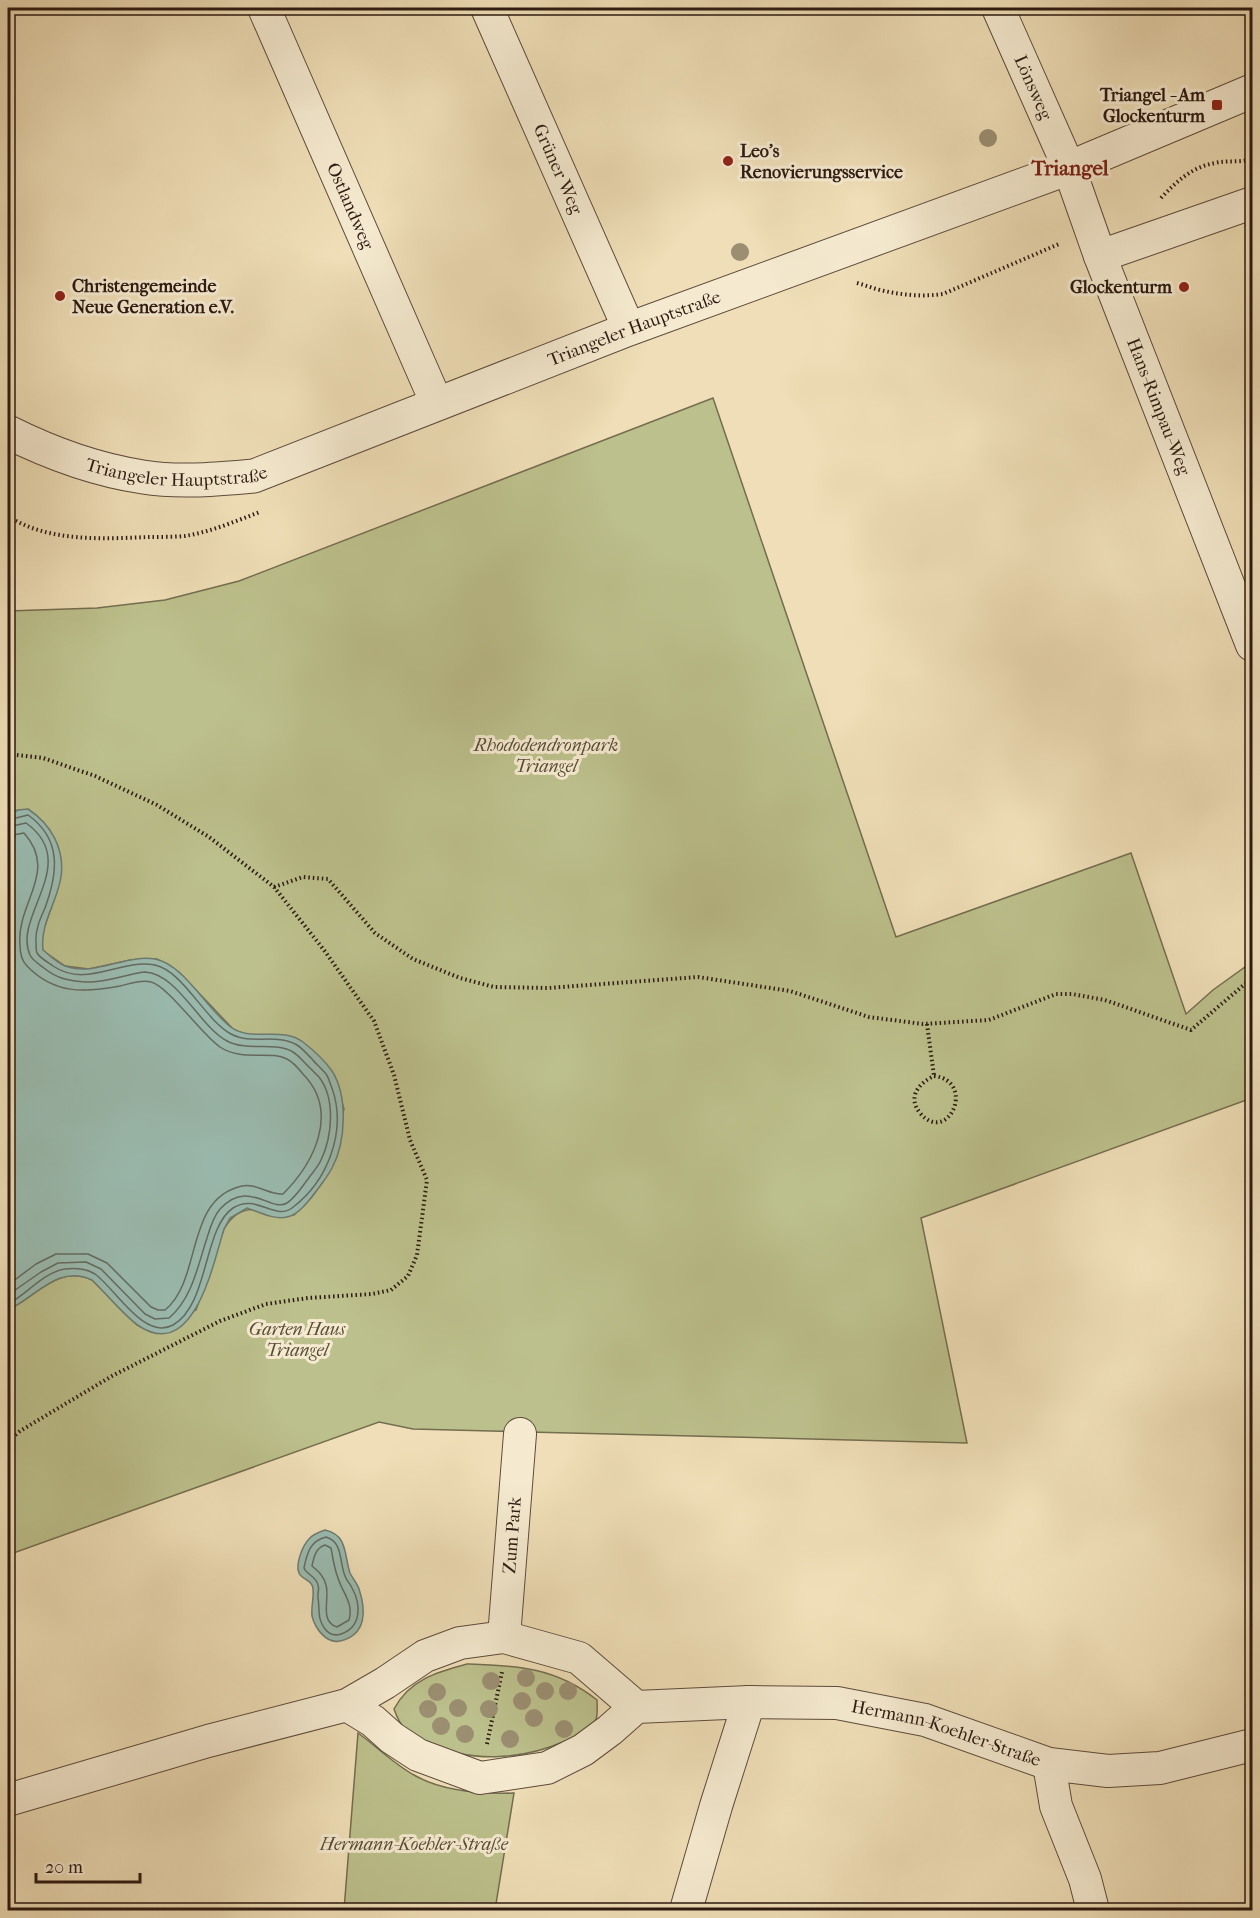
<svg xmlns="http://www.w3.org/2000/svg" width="1260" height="1918" viewBox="0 0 1260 1918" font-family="'IM FELL French Canon',serif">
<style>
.green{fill:#bcc08c;stroke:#746d4f;stroke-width:1.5}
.water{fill:#9abcb1;stroke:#6e7b71;stroke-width:1.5}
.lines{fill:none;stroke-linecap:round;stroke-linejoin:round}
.shore{stroke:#636b62;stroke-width:1.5}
.minor-casing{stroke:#5d4b3b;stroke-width:34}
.tertiary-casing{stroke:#5d4b3b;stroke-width:35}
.path{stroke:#2c1a12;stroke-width:4;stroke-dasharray:1.5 3;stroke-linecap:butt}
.minor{stroke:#f5ead0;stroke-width:32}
.tertiary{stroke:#f5ead0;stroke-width:33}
.tree{fill:#9b8e71}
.poi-dot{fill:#8f2418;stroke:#f5ead0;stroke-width:2}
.labels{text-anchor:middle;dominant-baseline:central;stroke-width:6;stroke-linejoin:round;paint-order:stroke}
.street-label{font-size:18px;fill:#2c1a12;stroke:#f5ead0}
.poi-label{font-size:18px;font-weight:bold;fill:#2c1a12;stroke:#f5ead0;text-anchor:end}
.park-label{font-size:18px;font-style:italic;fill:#574c37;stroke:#f5ead0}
.quarter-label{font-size:21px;font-weight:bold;fill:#7a1f14;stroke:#f5ead0}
</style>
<rect width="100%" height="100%" fill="#efdeb7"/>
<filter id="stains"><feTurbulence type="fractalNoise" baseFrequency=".00333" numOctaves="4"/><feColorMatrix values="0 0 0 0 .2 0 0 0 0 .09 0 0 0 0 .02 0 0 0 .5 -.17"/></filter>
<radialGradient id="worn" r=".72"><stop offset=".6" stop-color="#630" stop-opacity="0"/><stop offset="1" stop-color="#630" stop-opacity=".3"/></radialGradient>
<g class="green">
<path d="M713 398 896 937 1131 853 1186 1014 1213 990 1252 962V1098L921 1218 967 1443 413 1429 379 1422 8 1555V1310C36 1297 58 1264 92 1280L137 1325 151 1332 196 1310 224 1229C241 1199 265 1211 294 1215L311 1198 323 1182 344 1109 332 1072 233 1029 179 972 157 959 130 960 89 969 65 966 42 950 41 937 51 908 18 810 8 815V611L97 608 165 600 239 581Z"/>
<path d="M467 1664C518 1666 555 1667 597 1700 597 1706 598 1714 596 1719 590 1732 576 1736 563 1742 521 1760 470 1763 428 1743 409 1734 401 1730 394 1709 409 1680 437 1672 467 1664Z"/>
<path d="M358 1733C376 1746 394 1764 414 1775 443 1792 481 1794 514 1793L495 1910H344Z"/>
</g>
<g class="water">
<path d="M28 809C51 824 65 849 61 877 57 903 40 923 43 950 49 955 57 963 65 966 95 977 125 954 155 959 184 964 208 1011 232 1028 253 1042 282 1026 303 1042 312 1049 325 1061 332 1071 348 1096 346 1142 332 1168 328 1176 322 1183 317 1190 310 1199 299 1215 287 1217 274 1220 259 1212 247 1208L230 1218 224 1229C213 1264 194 1362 139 1326 125 1317 105 1292 92 1280 58 1264 36 1297 8 1310V815L18 810Z"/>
<path d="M325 1530C348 1535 344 1555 350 1573 353 1579 357 1583 359 1589 366 1610 367 1635 340 1641 326 1644 315 1628 312 1616 311 1607 314 1598 313 1589 313 1580 302 1580 299 1573 295 1564 303 1545 309 1539 313 1534 319 1532 325 1530Z"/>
</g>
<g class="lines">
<g class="shore">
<path d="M8 820 28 815C62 839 58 873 45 908 40 919 35 930 36 943 36 945 36 951 37 953 40 958 49 963 53 966 87 989 121 958 155 965 183 971 205 1020 231 1034 251 1045 277 1033 297 1045 302 1048 307 1054 312 1059 316 1064 322 1069 326 1074 329 1078 330 1084 332 1088 347 1131 328 1181 292 1208 275 1221 256 1193 233 1208 203 1228 209 1305 173 1325 144 1341 115 1288 95 1274 87 1269 75 1268 65 1269 44 1272 26 1295 8 1304"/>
<path d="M8 827 26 823C82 863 12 916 30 955 33 961 39 964 44 968 57 979 70 981 86 982 106 983 126 974 145 972 178 974 199 1026 227 1041 248 1052 276 1041 293 1052 298 1055 302 1060 306 1064 311 1069 315 1073 319 1077 336 1099 332 1137 321 1160 318 1167 312 1173 308 1179 302 1187 295 1198 287 1203 271 1213 248 1178 220 1209 213 1217 210 1228 207 1238 198 1265 192 1299 169 1318L155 1319 145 1314 101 1269 86 1262 58 1263 41 1272 8 1295"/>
<path d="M8 836 24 833C59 872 16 903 20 945 20 953 21 960 27 966 54 994 84 993 120 986 129 984 142 979 151 982 168 986 202 1035 220 1047 242 1062 270 1050 287 1059 293 1062 299 1069 303 1074 340 1112 314 1163 283 1194 269 1195 256 1183 242 1186 184 1199 203 1279 165 1310H158L151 1307 107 1263 88 1254H56L36 1264 8 1285"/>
<path d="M326 1537C343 1542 339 1561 345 1576 346 1580 350 1583 352 1588 361 1604 362 1627 341 1634 335 1636 329 1634 325 1629 317 1619 320 1609 318 1598 317 1593 320 1590 318 1585 316 1576 307 1575 304 1568 307 1553 310 1541 326 1537Z"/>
<path d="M325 1545 331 1548C333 1558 334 1568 338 1578 342 1592 354 1603 349 1620L337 1627C319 1621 330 1599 326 1585 324 1576 318 1571 312 1566 314 1556 316 1548 325 1545Z"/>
</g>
<g class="minor-casing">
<g id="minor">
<path id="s1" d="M264 8 437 404"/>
<path id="s2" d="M487 8 629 329"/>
<path id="s3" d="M998 8 1069 168 1100 256 1252 645"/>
<polyline points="1100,256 1252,203"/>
<path id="s4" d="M504 1637 520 1434"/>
<path id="s5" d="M347 1705 373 1721 392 1738 418 1755 480 1778 547 1768 583 1750 610 1730 636 1707 749 1702 837 1703 925 1720 1049 1764 1108 1771 1160 1768 1252 1745"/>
<polyline points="1049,1764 1056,1806 1085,1879 1093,1910"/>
<polyline points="8,1800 208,1741 347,1705 385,1683 425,1656 460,1643 504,1637 579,1658 636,1707"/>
<polyline points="686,1910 716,1806 749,1702"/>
</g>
</g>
<g class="tertiary-casing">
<g id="tertiary">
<path id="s6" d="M8 432C50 453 97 470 143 477 180 483 218 479 254 476L629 329 1069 168 1252 91"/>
</g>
</g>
<g class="path">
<path d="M1161 198C1177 181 1192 167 1215 163 1228 160 1239 163 1252 159"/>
<path d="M857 283C865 285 872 288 880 290 901 295 922 297 943 294L1059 244"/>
<path d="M8 516C47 542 102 539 148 537 160 537 173 537 185 536 210 532 236 521 260 512"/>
<polyline points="8,754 43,758 95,776 157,805 209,837 274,887 324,950 374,1021 394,1075 410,1140 427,1180 417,1255 408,1276 391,1290 372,1294 308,1298 266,1304 220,1321 112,1376 20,1431 8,1441"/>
<polyline points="274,887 303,877 328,879 375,933 413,959 460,978 494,987 548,988 698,977 790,991 869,1017 923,1024 989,1020 1056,994 1072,994 1105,1000 1191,1030 1252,978"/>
<polyline points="927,1024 934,1076"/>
<path d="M934 1076C977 1081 948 1146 920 1113 907 1097 919 1083 934 1076Z"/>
<polyline points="487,1744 502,1672"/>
</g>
<use href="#minor" class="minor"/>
<use href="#tertiary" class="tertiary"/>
</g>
<g class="tree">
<circle cx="988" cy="138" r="9"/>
<circle cx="740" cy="252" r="9"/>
<circle cx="526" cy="1678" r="9"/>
<circle cx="491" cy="1681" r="9"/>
<circle cx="545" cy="1691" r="9"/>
<circle cx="568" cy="1691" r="9"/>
<circle cx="437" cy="1692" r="9"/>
<circle cx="522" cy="1701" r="9"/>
<circle cx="458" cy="1708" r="9"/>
<circle cx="428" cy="1709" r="9"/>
<circle cx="489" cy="1709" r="9"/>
<circle cx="534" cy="1718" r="9"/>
<circle cx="441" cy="1726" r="9"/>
<circle cx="564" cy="1729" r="9"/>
<circle cx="465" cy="1734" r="9"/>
<circle cx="510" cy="1739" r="9"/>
</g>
<g class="poi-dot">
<rect x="1211" y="99" width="12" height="12" rx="3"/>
<circle cx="728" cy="161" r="6"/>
<circle cx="1184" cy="287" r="6"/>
<circle cx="60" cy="296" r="6"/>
</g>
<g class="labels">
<g class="street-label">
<text stroke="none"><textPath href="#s3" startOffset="87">Lönsweg</textPath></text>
<text stroke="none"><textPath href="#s2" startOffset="176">Grüner Weg</textPath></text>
<text stroke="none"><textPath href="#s1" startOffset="216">Ostlandweg</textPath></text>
<text stroke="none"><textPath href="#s6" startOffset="662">Triangeler Hauptstraße</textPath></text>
<text stroke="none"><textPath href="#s3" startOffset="430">Hans-Rimpau-Weg</textPath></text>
<text stroke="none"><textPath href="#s6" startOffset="176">Triangeler Hauptstraße</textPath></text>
<text stroke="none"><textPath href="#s4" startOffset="102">Zum Park</textPath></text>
<text stroke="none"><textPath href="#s5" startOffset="644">Hermann-Koehler-Straße</textPath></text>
</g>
<g class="poi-label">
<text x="1205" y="95">Triangel - Am<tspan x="1205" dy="21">Glockenturm</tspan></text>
<text x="740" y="151" text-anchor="start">Leo's<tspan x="740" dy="21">Renovierungsservice</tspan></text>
<text x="72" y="286" text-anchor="start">Christengemeinde<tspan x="72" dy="21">Neue Generation e.V.</tspan></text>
<text x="1172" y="287">Glockenturm</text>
</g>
<g class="park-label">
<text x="546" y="745">Rhododendronpark<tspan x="546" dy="21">Triangel</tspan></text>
<text x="297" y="1329">Garten Haus<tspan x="297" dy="21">Triangel</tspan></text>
<text x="414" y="1844">Hermann-Koehler-Straße</text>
</g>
<g class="quarter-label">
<text x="1070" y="168">Triangel</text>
</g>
</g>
<rect width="1260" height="1918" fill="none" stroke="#efdeb7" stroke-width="30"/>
<rect x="9" y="9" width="1242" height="1900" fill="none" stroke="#2c1a12" stroke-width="3"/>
<rect x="15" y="15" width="1230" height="1888" fill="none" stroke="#2c1a12" stroke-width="1.5"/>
<path d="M36 1873v9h104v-9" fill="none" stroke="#2c1a12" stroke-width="3"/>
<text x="45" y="1873" font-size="18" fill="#2c1a12" stroke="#f5ead0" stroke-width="4.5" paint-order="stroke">20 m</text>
<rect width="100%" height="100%" filter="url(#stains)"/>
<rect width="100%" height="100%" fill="url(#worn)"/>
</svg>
